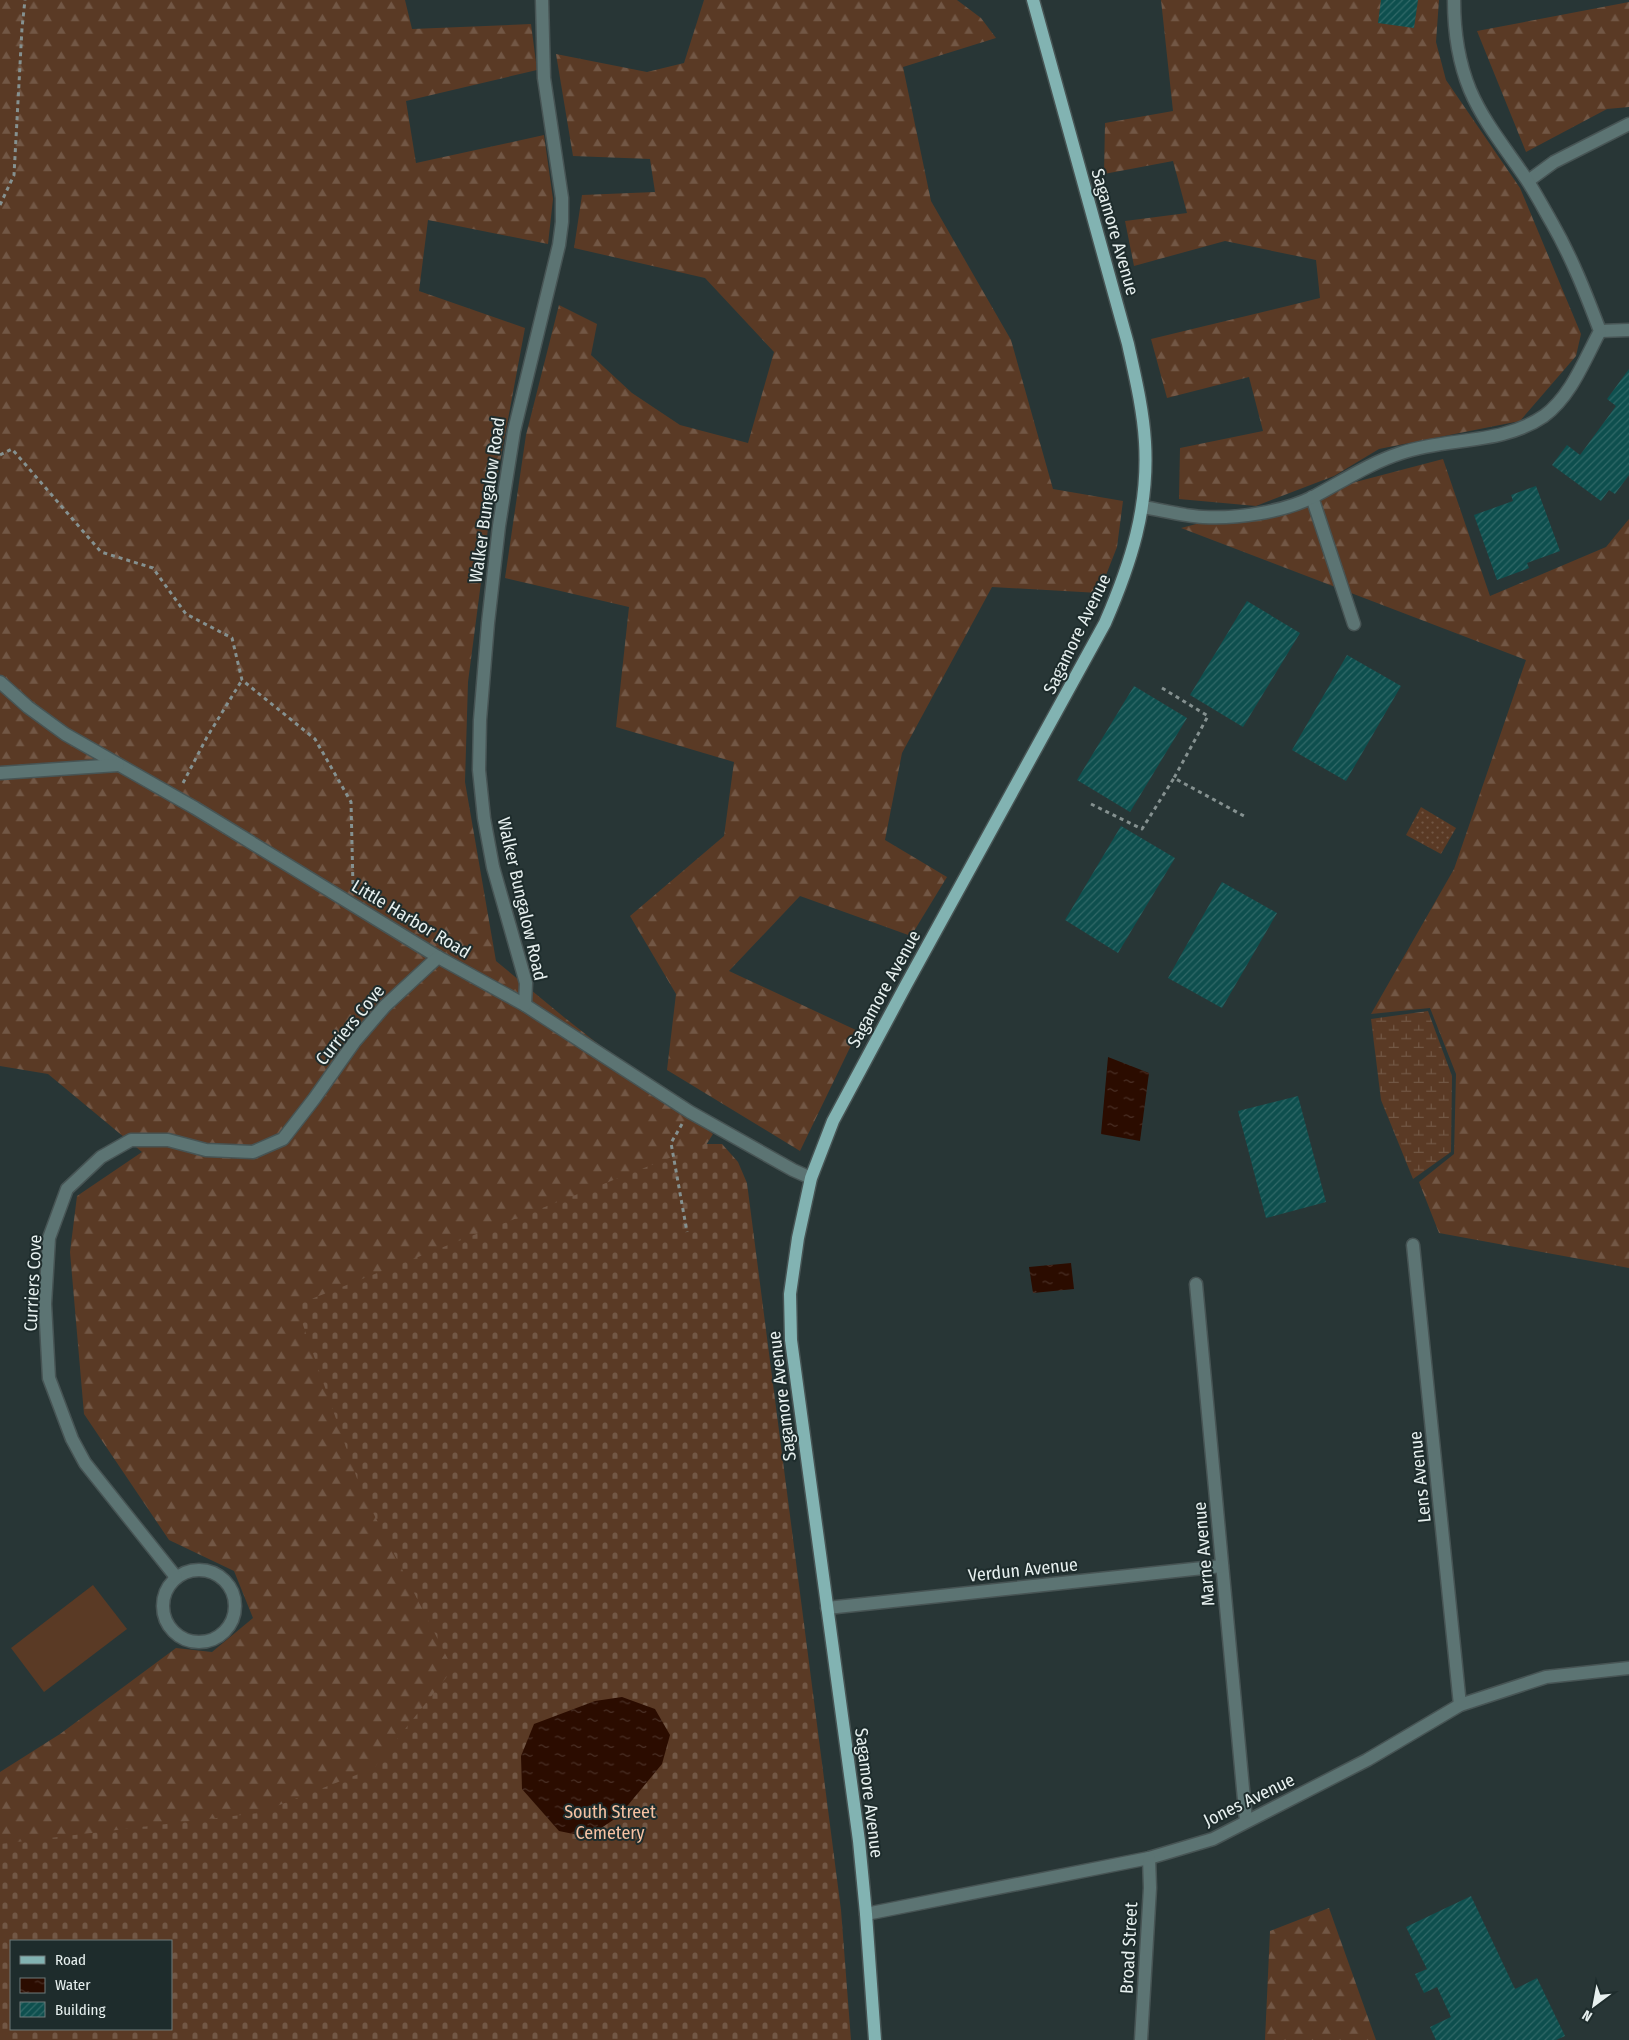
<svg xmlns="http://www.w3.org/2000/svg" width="1629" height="2040" viewBox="0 0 1629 2040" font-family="'Fira Sans Condensed',sans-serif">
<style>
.grass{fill:url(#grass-dots)}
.forest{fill:url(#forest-firs)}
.wetland{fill:url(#wetland-marsh)}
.cemetery{fill:url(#cemetery-stones);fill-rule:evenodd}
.garden{fill:#5a3a25}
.water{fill:url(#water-ripples)}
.building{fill:url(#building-hatch)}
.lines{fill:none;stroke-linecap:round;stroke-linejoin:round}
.minor-casing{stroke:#475454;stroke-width:15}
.major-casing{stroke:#475454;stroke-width:15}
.path{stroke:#859190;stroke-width:3;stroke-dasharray:4 4;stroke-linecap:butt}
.minor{stroke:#5c7473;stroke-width:12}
.major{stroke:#82b3b2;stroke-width:12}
.labels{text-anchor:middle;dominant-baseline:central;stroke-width:4;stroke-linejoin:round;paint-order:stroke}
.street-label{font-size:18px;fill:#e7f0ef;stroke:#1e2c2c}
.park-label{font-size:18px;fill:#f6c2a3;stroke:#1e2c2c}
</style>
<defs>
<pattern id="grass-dots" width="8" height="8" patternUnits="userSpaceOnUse" patternTransform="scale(1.25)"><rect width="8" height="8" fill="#5a3a25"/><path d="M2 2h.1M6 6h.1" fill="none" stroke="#725745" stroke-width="1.8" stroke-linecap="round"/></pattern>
<pattern id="forest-firs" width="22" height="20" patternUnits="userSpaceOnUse" patternTransform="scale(1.25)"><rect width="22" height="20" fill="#5a3a25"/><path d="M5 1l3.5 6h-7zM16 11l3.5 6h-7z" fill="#725745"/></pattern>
<pattern id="wetland-marsh" width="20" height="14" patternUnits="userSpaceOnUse" patternTransform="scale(1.25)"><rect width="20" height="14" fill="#5a3a25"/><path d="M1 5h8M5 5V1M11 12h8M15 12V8" fill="none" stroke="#725745"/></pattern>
<pattern id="cemetery-stones" width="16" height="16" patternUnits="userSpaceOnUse" patternTransform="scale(1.25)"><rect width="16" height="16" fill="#5a3a25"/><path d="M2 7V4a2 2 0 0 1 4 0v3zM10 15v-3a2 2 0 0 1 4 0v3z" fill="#725745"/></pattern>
<pattern id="water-ripples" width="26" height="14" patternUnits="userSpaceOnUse" patternTransform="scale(1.25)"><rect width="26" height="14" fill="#2b0c00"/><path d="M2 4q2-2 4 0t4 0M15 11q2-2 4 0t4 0" fill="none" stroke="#4a3026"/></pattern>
<pattern id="building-hatch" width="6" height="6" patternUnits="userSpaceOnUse" patternTransform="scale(1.25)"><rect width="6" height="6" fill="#0e4f4e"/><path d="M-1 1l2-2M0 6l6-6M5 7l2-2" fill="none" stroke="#316968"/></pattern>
</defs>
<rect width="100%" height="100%" fill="#283636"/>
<polygon class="grass" points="1421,807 1456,828 1441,854 1406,835"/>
<g class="forest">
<polygon points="0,0 405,0 412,29 531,24 537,70 406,101 416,163 544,135 553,199 548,244 428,220 419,291 525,328 489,521 468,682 465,782 496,961 565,1018 713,1134 687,1175 481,1654 349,1810 0,1882 0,1772 60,1734 176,1648 212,1652 253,1618 234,1571 169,1540 84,1414 70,1252 77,1196 142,1152 48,1074 0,1066"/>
<polygon points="704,0 957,0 981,18 996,38 903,67 931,201 1011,340 1053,489 1123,501 1117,547 1099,593 992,587 902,753 885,840 947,877 911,936 800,896 729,971 858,1031 800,1151 667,1070 676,994 630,916 724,836 734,762 616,727 629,607 505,578 526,435 559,305 597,324 591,355 632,393 680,425 748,443 774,352 705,278 574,248 582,195 655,192 650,159 573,156 556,54 647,72 684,63"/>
<polygon points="1161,0 1439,0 1436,42 1446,80 1520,188 1581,334 1576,356 1520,421 1379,449 1334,476 1256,506 1179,499 1180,448 1263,431 1249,377 1167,398 1151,339 1320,298 1316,260 1225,241 1134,266 1125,221 1187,213 1173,161 1104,174 1105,123 1173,111"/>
<polygon points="1629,2 1629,107 1607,109 1526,152 1477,31"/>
<polygon points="1443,459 1490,596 1606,547 1629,519 1629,1268 1439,1233 1419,1182 1454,1154 1456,1074 1430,1008 1371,1014 1454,869 1526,660 1181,528"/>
<polygon points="1329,1908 1376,2040 1265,2040 1270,1931"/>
</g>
<polygon class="wetland" points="1428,1011 1452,1076 1451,1152 1413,1179 1381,1100 1371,1019"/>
<path class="cemetery" d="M705 1144H722L738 1162 747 1183 841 1910 851 2040H0V1844L259 1813 374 1768 453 1669 360 1487 296 1305ZM11 1941H171V2029H11Z"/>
<polygon class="garden" points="93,1585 127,1629 44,1692 11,1648"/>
<g class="water">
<polygon points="1108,1057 1149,1073 1140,1141 1101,1134"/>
<polygon points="1071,1263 1074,1289 1033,1293 1029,1267"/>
<polygon points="622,1697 655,1709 670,1735 662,1764 619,1816 588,1837 559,1831 522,1789 521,1756 534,1724 595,1701"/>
</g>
<g class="building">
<polygon points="1381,0 1418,0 1414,28 1378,23"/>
<polygon points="1629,369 1629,475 1615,494 1609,490 1601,501 1552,465 1567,445 1580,455 1616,406 1607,399"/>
<polygon points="1536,486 1560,551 1527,563 1529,568 1497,580 1474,515 1513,501 1511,495"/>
<polygon points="1247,601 1300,633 1243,727 1190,695"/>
<polygon points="1347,655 1401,686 1346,781 1292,750"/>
<polygon points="1134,686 1187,718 1130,812 1077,780"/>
<polygon points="1121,826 1175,858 1118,953 1065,920"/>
<polygon points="1222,882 1277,913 1222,1008 1168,978"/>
<polygon points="1298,1096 1326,1202 1266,1218 1238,1111"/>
<polygon points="1471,1896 1515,1989 1537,1978 1565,2036 1556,2040 1436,2040 1430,2027 1451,2017 1437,1987 1424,1993 1415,1974 1427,1969 1406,1927"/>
</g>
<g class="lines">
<g class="minor-casing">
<g id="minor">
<polyline points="1528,181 1554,162 1629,124"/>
<polyline points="1600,331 1629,330"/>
<polyline points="1312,497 1354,624"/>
<path d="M1143 507C1162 510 1183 516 1203 517 1236 519 1283 512 1313 497 1343 481 1370 463 1401 453 1448 437 1502 445 1544 416 1571 396 1584 361 1600 331 1586 294 1572 258 1552 223 1544 209 1536 194 1527 180 1507 150 1484 123 1470 90 1458 61 1454 30 1454 0"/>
<polyline points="0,682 28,707 65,734 195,808 438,957 525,1005 690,1112 793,1170 811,1178"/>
<polyline points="0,773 118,765"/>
<polyline points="525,1005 526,983 493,867 484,818 479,770 480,720 488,623 499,526 514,431 559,245 562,222 562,198 544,78 542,0"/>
<polyline points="1413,1245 1460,1705"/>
<polyline points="1196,1284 1246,1821"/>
<circle cx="199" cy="1606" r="36"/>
<polyline points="176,1577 85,1463 72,1439 49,1378 45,1304 49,1238 67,1189 101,1157 131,1140 168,1140 206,1150 253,1152 283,1139 314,1099 355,1041 385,1006 438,957"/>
<polyline points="827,1608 1222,1566"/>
<polyline points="866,1914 1149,1858 1213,1839 1367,1760 1460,1705 1546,1677 1629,1668"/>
<polyline points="1141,2040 1150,1888 1149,1858"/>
</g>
</g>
<g class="major-casing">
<path id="major" d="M875 2040 866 1914 859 1841 791 1340 790 1294 798 1238 811 1178 833 1121 906 985 1105 623C1131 563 1149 508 1145 442 1143 409 1135 376 1128 344L1033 0"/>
</g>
<g class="path">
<polyline points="0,205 14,175 22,28 25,0"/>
<polyline points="0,455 12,449 101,552 153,568 186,614 232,638 242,680 315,739 351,802 353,887"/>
<polyline points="1162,688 1208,716 1174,778 1244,816"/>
<polyline points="183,783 207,737 242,680"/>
<polyline points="1091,804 1142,829 1174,778"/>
<polyline points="682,1124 671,1143 687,1232"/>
</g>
<use href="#minor" class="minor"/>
<use href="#major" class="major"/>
</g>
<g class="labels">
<g class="street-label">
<text transform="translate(1115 232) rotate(74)">Sagamore Avenue</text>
<text transform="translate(487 500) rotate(-82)">Walker Bungalow Road</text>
<text transform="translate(1077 634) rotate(-64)">Sagamore Avenue</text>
<text transform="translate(522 899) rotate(77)">Walker Bungalow Road</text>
<text transform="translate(411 919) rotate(31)">Little Harbor Road</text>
<text transform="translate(884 989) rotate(-61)">Sagamore Avenue</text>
<text transform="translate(350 1025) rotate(-51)">Curriers Cove</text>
<text transform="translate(33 1283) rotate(-87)">Curriers Cove</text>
<text transform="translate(782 1396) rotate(-97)">Sagamore Avenue</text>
<text transform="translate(1420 1477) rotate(-96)">Lens Avenue</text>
<text transform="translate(1204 1554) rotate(-95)">Marne Avenue</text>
<text transform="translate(1023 1570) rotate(-6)">Verdun Avenue</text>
<text transform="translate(869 1793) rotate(83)">Sagamore Avenue</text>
<text transform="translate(1249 1800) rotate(-26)">Jones Avenue</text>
<text transform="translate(1129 1948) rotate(-87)">Broad Street</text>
</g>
<g class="park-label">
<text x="610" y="1812">South Street<tspan x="610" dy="21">Cemetery</tspan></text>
</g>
</g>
<rect x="10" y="1940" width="162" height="90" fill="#1e2c2c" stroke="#6e7a7a"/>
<rect x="20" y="1956" width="25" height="8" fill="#82b3b2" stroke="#6e7a7a"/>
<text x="55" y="1965" font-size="15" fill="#e7f0ef">Road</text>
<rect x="20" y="1978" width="25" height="15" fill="url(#water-ripples)" stroke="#6e7a7a"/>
<text x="55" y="1990" font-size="15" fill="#e7f0ef">Water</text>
<rect x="20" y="2002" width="25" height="15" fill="url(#building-hatch)" stroke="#6e7a7a"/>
<text x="55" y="2015" font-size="15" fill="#e7f0ef">Building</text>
<g transform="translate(1594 2005) rotate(212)" stroke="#1e2c2c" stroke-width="4" paint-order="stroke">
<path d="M0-4L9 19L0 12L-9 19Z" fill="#e7f0ef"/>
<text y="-8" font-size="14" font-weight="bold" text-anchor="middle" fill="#e7f0ef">N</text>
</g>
</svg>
